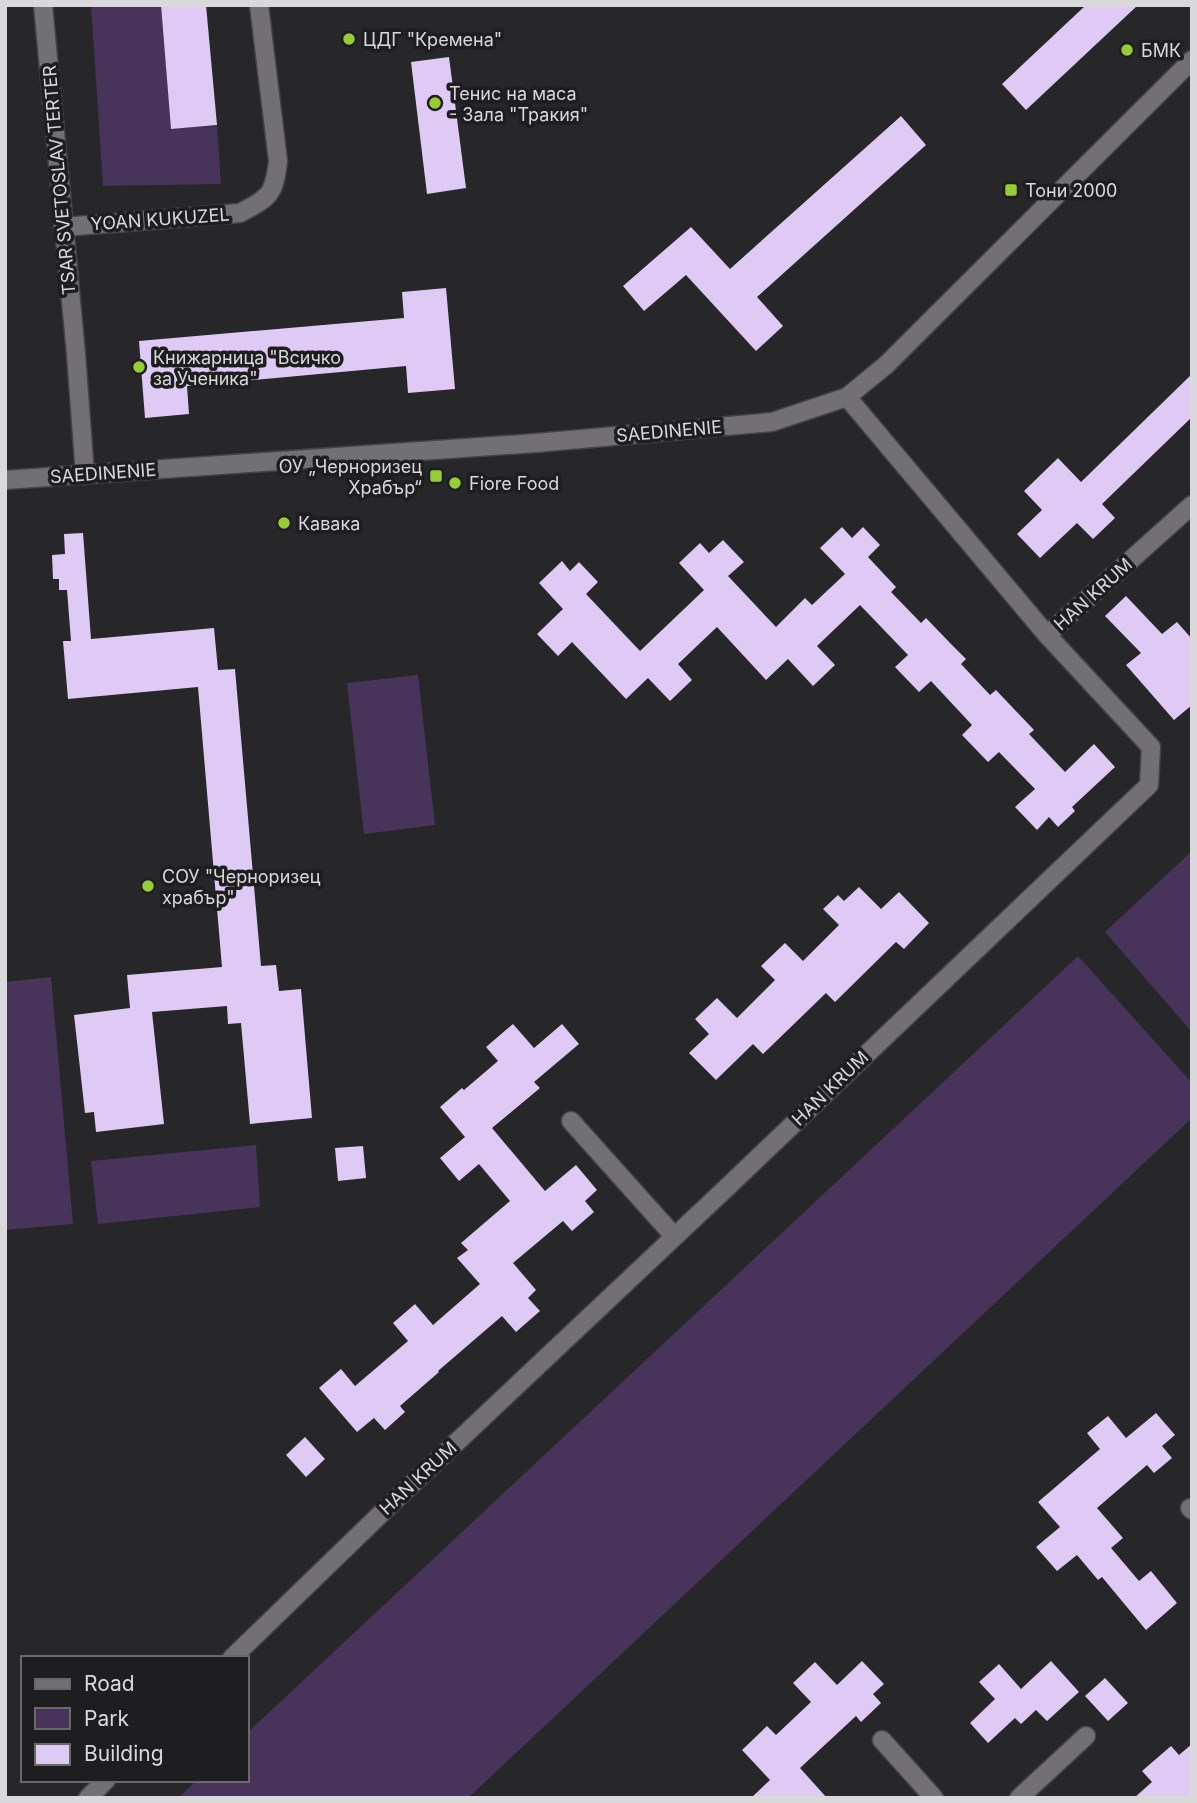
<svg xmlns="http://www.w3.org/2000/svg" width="1197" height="1803" viewBox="0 0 1197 1803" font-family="Inter,sans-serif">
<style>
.green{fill:#48335b}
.building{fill:#dfc9f5}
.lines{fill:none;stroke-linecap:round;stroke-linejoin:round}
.minor-casing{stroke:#444346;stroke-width:21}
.tertiary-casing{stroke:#444346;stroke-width:21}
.minor{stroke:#727074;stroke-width:18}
.tertiary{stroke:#727074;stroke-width:18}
.poi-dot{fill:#97cc39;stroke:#1e1d1f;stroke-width:2.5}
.labels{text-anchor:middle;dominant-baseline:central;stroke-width:7;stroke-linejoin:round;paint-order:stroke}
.poi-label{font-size:18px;fill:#d9d8da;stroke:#1e1d1f;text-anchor:start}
.street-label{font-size:18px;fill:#d9d8da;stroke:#1e1d1f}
</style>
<rect width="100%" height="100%" fill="#272629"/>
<g class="green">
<polygon points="91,5 161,5 171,128 217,126 221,184 103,186"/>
<polygon points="418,675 435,825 364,834 347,683"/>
<polygon points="1192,851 1192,1032 1105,932"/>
<polygon points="1078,956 1192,1083 1192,1118 468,1798 178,1798 197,1780 247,1780 247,1733"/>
<polygon points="51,977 73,1224 5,1230 5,982"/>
<polygon points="256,1145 260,1207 98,1224 91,1161"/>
</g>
<g class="building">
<polygon points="161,5 206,5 217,125 171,129"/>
<polygon points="1086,5 1138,5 1026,110 1002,84"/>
<polygon points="449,57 466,188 427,194 411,62"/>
<polygon points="901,116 926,145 757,297 783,326 756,351 686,275 644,311 623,286 691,227 730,269"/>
<polygon points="446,288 455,389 408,393 406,366 187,386 189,414 145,418 139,341 404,318 402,292"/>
<polygon points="1192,374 1192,417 1102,504 1115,518 1093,539 1077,523 1040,558 1017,534 1042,510 1024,491 1058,458 1081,482"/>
<polygon points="842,527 852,538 863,527 880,545 868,557 896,587 891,592 921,623 926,618 950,643 966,659 961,664 990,695 996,690 1034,730 1029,734 1065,772 1094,744 1115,767 1072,807 1075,811 1058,827 1049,817 1037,830 1015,807 1035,789 999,752 988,762 962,735 972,725 931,681 919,692 895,667 908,655 860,605 817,646 835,665 813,686 788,659 766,680 717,627 678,664 692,680 670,701 648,678 626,699 572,642 558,656 537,634 563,609 539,583 562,561 570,571 579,562 598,582 586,594 640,651 704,590 679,563 700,543 709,553 723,540 744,562 728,576 776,627 805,598 812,605 845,574 820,548"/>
<polygon points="83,533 91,639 214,628 218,670 235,669 261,966 276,965 279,991 301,989 312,1118 250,1124 241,1023 228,1024 227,1006 152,1012 164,1124 96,1132 94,1112 85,1113 74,1015 130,1008 127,975 222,967 198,687 68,699 63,641 71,641 67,590 59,590 59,579 53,579 52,555 65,554 64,534"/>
<polygon points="1126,596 1162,634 1177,622 1192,639 1192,705 1174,720 1126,665 1141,653 1105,616"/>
<polygon points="859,887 881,909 899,892 929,923 904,949 896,942 835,1002 826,993 763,1054 753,1044 716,1080 689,1053 709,1034 695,1019 717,998 737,1018 775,980 761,966 785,943 803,961 839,925 823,909 838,895 844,901"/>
<polygon points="513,1024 534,1048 562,1024 579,1044 534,1082 540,1088 492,1128 545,1191 576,1165 597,1190 585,1201 594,1212 572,1231 563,1221 513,1263 536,1290 528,1298 540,1311 516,1332 502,1316 438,1371 439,1372 400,1406 405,1412 385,1430 374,1418 357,1432 319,1388 341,1369 355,1386 408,1341 393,1323 415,1304 433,1325 480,1284 457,1258 468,1250 461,1243 510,1201 479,1164 459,1181 440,1158 465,1137 440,1107 462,1088 464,1090 498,1061 486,1047"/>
<polygon points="363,1146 366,1178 338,1181 335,1148"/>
<polygon points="1156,1413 1175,1435 1162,1446 1172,1458 1154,1473 1147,1465 1097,1508 1123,1538 1111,1548 1139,1581 1151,1571 1177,1603 1146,1630 1102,1577 1098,1580 1077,1555 1057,1571 1036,1547 1060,1527 1038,1502 1100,1449 1087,1433 1108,1416 1126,1438"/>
<polygon points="305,1437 325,1459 306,1477 286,1455"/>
<polygon points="862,1661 884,1684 873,1694 881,1703 861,1722 856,1716 800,1768 827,1798 751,1798 770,1780 742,1750 767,1726 776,1735 811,1702 793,1683 815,1662 837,1685"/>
<polygon points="1051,1661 1079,1692 1047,1721 1036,1710 1021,1724 1015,1718 988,1743 970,1723 995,1699 979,1682 999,1664 1021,1689"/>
<polygon points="1105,1678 1128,1703 1108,1721 1085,1696"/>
<polygon points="1192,1744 1192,1798 1134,1798 1152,1782 1142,1771 1171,1746 1179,1755"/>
</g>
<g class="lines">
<g class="minor-casing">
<g id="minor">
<polyline points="43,5 76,354 85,475"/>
<path d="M63 227 240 213C270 197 274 195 278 161L259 5"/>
<polyline points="847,397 1047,635"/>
<polyline points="571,1121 674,1236"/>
<polyline points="1190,1508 1192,1510"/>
<polyline points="232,1658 391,1504 721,1193 1149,785 1151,747 1047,635 1192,505"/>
<polyline points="882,1740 934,1798"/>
<polyline points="88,1798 106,1780"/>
<polyline points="1019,1798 1086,1736"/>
</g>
</g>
<g class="tertiary-casing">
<polyline id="tertiary" points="5,480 536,443 772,422 847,397 886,365 1192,60"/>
</g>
<use href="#minor" class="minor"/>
<use href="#tertiary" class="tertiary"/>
</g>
<g class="poi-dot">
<circle cx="349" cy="39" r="7"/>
<circle cx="1127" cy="50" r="7"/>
<circle cx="435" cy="103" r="7"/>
<rect x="1004" y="183" width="14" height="14" rx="3.5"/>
<circle cx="139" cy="367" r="7"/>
<rect x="429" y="469" width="14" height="14" rx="3.5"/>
<circle cx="455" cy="483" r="7"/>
<circle cx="284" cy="523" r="7"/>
<circle cx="148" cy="886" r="7"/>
</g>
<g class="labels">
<g class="poi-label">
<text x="363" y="39">ЦДГ "Кремена"</text>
<text x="1141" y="50">БМК</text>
<text x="449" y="93">Тенис на маса<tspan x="449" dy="21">- Зала "Тракия"</tspan></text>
<text x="1025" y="190">Тони 2000</text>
<text x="153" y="357">Книжарница "Всичко<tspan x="153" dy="21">за Ученика"</tspan></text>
<text x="422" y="466" text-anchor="end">ОУ „Черноризец<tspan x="422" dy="21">Храбър“</tspan></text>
<text x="469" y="483">Fiore Food</text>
<text x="298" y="523">Кавака</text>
<text x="162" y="876">СОУ "Черноризец<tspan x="162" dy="21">храбър"</tspan></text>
</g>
<g class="street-label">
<text transform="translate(59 180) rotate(-95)">TSAR SVETOSLAV TERTER</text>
<text transform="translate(160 219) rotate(-4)">YOAN KUKUZEL</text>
<text transform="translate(669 431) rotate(-5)">SAEDINENIE</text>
<text transform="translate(103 473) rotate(-4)">SAEDINENIE</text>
<text transform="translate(1093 594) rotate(-42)">HAN KRUM</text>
<text transform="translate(830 1088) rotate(-44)">HAN KRUM</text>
<text transform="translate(418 1478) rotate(-43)">HAN KRUM</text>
</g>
</g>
<rect width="1197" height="1803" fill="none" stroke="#d9d8da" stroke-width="14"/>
<rect x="21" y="1656" width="228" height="126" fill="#1e1d1f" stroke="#69686a" stroke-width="2"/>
<rect x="35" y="1679" width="35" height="10" fill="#727074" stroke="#69686a" stroke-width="2"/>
<text x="84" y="1691" font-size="21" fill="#d9d8da">Road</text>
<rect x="35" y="1708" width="35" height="21" fill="#48335b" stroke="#69686a" stroke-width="2"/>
<text x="84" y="1726" font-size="21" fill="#d9d8da">Park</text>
<rect x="35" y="1744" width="35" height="21" fill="#dfc9f5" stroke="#69686a" stroke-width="2"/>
<text x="84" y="1761" font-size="21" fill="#d9d8da">Building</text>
</svg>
